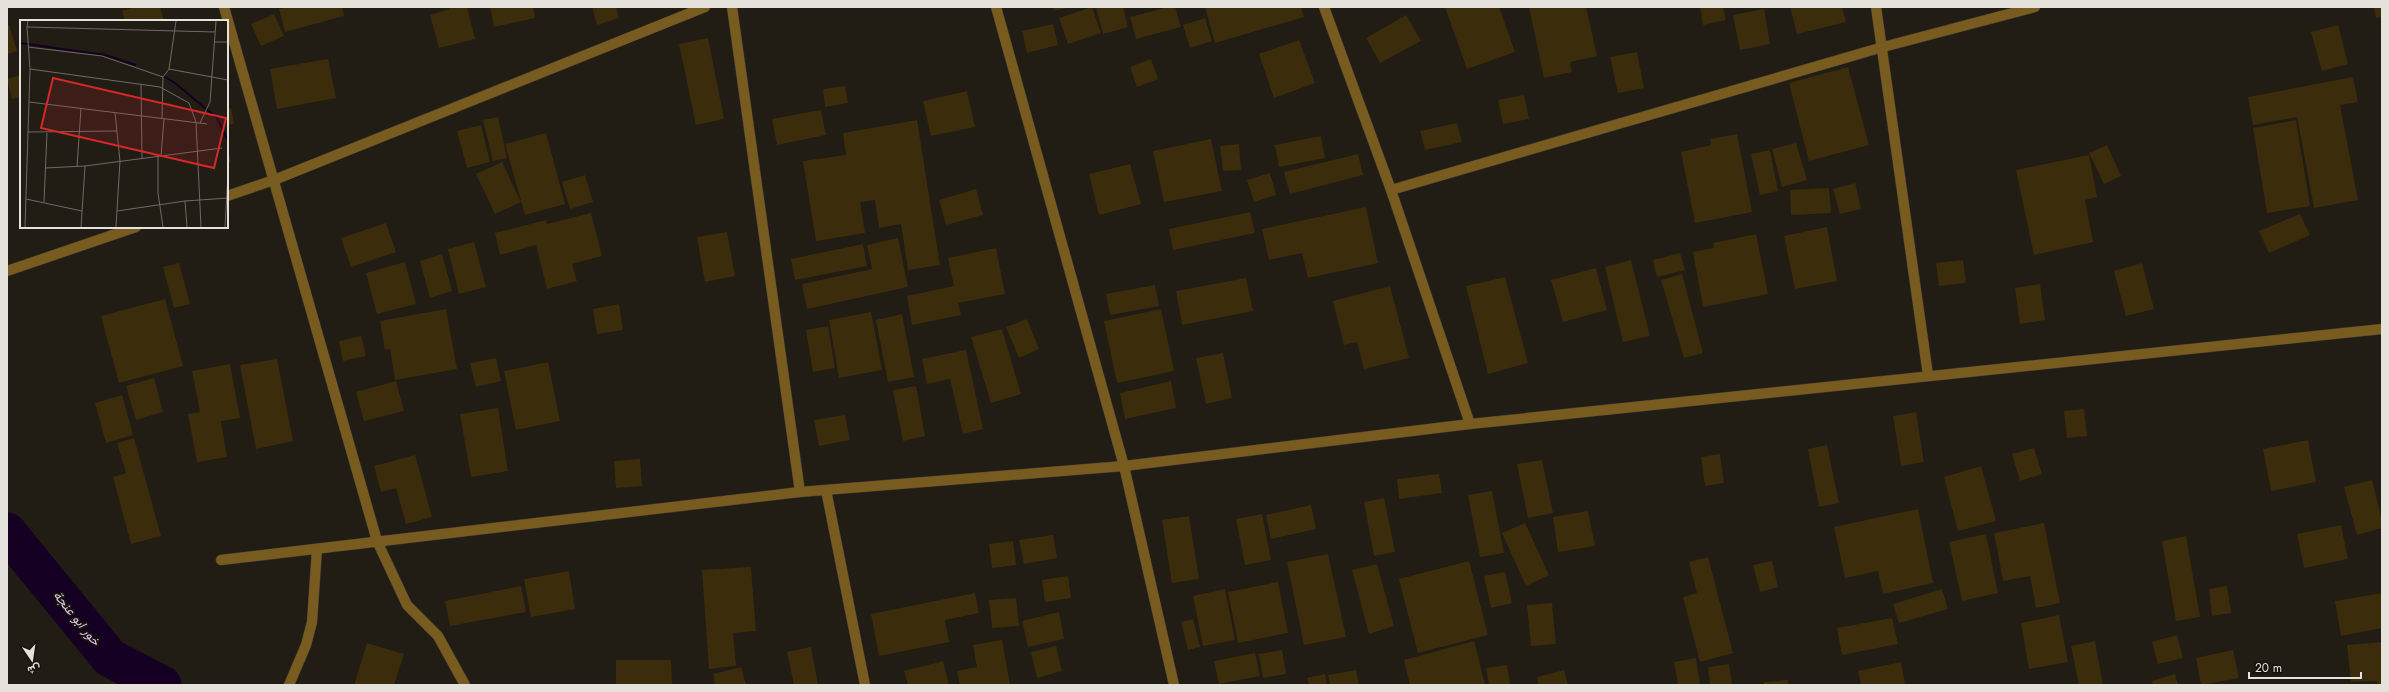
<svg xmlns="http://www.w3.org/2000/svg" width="2389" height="692" viewBox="0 0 2389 692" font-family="Jost,Vazirmatn,sans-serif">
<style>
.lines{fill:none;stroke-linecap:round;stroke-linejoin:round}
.canal{stroke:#150023;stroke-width:39}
.building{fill:#3b2c0c}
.minor-casing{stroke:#3c3830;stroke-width:11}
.minor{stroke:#785b1f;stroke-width:10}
.labels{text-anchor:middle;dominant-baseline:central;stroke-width:3.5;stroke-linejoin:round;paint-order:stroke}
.water-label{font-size:13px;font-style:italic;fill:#ddc5f0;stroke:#18130b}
.inset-river{fill:none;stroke:#150023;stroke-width:2}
.inset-road{fill:none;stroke:#6f6b64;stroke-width:1}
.view{fill:#d62828;fill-opacity:0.15;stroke:#d62828;stroke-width:2}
.inset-edge{fill:none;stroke:#e5e2dc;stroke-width:2}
</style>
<rect width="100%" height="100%" fill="#211c14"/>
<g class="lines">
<polyline class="canal" points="7,532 110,658 162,685"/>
</g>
<g class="building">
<polygon points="136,7 160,7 164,21 125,21 122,11"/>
<polygon points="288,7 342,7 344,16 285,32 279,9"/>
<polygon points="450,7 467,7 475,39 439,48 430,15 450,9"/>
<polygon points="490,7 533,7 535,18 494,27"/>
<polygon points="592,7 616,7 619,18 597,25"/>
<polygon points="1053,7 1066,7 1066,8 1054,11"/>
<polygon points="1092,7 1101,33 1068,44 1059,18"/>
<polygon points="1096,7 1123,7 1128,27 1103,34"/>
<polygon points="1168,7 1175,7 1181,27 1136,39 1130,17"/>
<polygon points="1205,7 1301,7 1304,17 1215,43"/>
<polygon points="1445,7 1499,7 1515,52 1467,69"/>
<polygon points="1529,7 1586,7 1597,56 1570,62 1572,72 1544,78"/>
<polygon points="1700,7 1723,7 1726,20 1703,25"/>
<polygon points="1790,7 1842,7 1846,22 1797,34"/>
<polygon points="2374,7 2382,7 2382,17 2376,18"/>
<polygon points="1764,9 1770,44 1740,50 1733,15"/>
<polygon points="274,14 284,36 261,46 251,24"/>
<polygon points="1406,15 1421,41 1380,63 1366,38"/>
<polygon points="1205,18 1212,41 1190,48 1183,25"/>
<polygon points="1053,24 1058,45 1027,53 1022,31"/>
<polygon points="7,25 9,25 17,51 7,54"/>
<polygon points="2338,25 2348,64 2322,71 2311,32"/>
<polygon points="708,38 724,119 696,125 679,44"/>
<polygon points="1299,40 1315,83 1274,98 1259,54"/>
<polygon points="1637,52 1644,88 1618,93 1610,57"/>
<polygon points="328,59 336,98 277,109 270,69"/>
<polygon points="1151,59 1158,79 1137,87 1130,67"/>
<polygon points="1848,67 1869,145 1809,161 1789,83"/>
<polygon points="21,75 21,97 12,99 7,79"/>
<polygon points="2353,77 2358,102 2340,105 2358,200 2314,208 2297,117 2253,125 2248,97"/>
<polygon points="845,86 848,103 825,107 823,89"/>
<polygon points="967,91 975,127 931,136 923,101"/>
<polygon points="1524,95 1529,119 1503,124 1498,100"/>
<polygon points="231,108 234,124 227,125 227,109"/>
<polygon points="821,110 826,135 777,145 772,119"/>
<polygon points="498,117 507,158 493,161 483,120"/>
<polygon points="917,120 940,265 908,270 901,224 879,228 875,200 860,202 865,233 816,241 803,161 846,155 843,133"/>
<polygon points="2296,120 2310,206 2267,213 2253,128"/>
<polygon points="1457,123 1462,142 1425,150 1420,131"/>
<polygon points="481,125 490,162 467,168 457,131"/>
<polygon points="546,133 565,204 525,215 505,144"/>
<polygon points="1737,134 1752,212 1695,223 1681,152 1711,145 1710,139"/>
<polygon points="1321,136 1325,158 1279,167 1275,145"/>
<polygon points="1211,139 1222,191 1164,202 1153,151"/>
<polygon points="1796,143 1807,180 1782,187 1772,149"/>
<polygon points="1239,144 1241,170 1223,171 1220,146"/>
<polygon points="2107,145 2121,176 2104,184 2089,153"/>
<polygon points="227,148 231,162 227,164"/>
<polygon points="1770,150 1778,191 1760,195 1751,154"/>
<polygon points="1358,154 1363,175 1290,194 1284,172"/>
<polygon points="2089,155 2097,197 2085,200 2093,242 2034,255 2016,170"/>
<polygon points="502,162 521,202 495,214 476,174"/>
<polygon points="1130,164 1141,204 1099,215 1089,174"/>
<polygon points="1270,173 1276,195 1254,202 1247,180"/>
<polygon points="585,175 593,202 570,209 562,182"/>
<polygon points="1855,183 1861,209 1840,214 1833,189"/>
<polygon points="1829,188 1831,213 1791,215 1790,190"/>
<polygon points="976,189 983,215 946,225 939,200"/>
<polygon points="1366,207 1378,263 1308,278 1302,253 1269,260 1262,229"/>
<polygon points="1250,212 1255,233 1173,250 1169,229"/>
<polygon points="591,213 602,256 572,264 577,281 547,289 536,245 500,255 495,233 546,220 547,224"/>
<polygon points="2300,214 2310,235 2269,253 2259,231"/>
<polygon points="386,223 396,252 351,267 341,238"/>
<polygon points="1827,227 1837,281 1795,289 1784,236"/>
<polygon points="727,232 735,276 705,282 697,237"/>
<polygon points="1756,234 1768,294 1703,307 1693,252 1714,248 1713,243"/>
<polygon points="898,238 908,287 807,309 802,284 872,269 867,245"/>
<polygon points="474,242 486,287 459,294 448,249"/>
<polygon points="863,244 867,266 795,280 791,259"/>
<polygon points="996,248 1005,294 958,303 961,315 912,325 907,296 954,286 948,258"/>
<polygon points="1680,253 1685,270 1657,277 1653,260"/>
<polygon points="442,254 452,291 430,298 420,261"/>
<polygon points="1631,260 1650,336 1623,342 1605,267"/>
<polygon points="1963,260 1966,283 1939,286 1936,263"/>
<polygon points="405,262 416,304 377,314 366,273"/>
<polygon points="179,263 190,304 174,308 163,267"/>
<polygon points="2142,263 2154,309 2126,316 2114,271"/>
<polygon points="1596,268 1607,310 1563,322 1551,280"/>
<polygon points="1682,274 1703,353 1684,358 1661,280"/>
<polygon points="1505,277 1528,363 1488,374 1466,286"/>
<polygon points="1246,278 1253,311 1182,325 1176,291"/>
<polygon points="2040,284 2045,320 2020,324 2015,288"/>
<polygon points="1155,285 1159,306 1110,315 1106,294"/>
<polygon points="1390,286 1409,358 1364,369 1357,342 1344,345 1333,301"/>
<polygon points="165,299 183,366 119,383 101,316"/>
<polygon points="619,304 623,330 597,334 593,309"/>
<polygon points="446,309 457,369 395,380 390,349 385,350 380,321"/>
<polygon points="1161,309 1174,371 1117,383 1104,321"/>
<polygon points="871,312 882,370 839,378 829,320"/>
<polygon points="902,314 914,377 888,382 876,320"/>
<polygon points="1027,319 1039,349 1019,358 1006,327"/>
<polygon points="828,326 835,368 813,372 806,330"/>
<polygon points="1002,329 1021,394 991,403 971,337"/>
<polygon points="361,336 366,356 343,361 339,341"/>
<polygon points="966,350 983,429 963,434 950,379 927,384 922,359"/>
<polygon points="1223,353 1232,398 1206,404 1196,358"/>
<polygon points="496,358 501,381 476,387 470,363"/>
<polygon points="277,359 293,441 256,449 240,365"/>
<polygon points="548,362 560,421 516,430 504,371"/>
<polygon points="230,364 240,418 221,421 227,457 197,462 188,414 200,412 192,371"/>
<polygon points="154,378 163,412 136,420 126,386"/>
<polygon points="396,381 404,411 364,421 356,392"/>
<polygon points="1171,381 1176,408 1125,419 1120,393"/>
<polygon points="916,386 925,436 903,441 893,390"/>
<polygon points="122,395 133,435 106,443 95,403"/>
<polygon points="498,408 508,471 471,477 460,414"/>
<polygon points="2084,409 2087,436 2067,438 2064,411"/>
<polygon points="1916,412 1924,462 1901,466 1893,416"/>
<polygon points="845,415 850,440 819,446 814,420"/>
<polygon points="134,438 161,536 131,544 113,477 126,473 117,443"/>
<polygon points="2308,440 2316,482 2271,491 2263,449"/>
<polygon points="1827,445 1839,503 1819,507 1808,449"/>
<polygon points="2034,448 2042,474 2020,481 2012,454"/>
<polygon points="1720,454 1724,483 1705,486 1701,457"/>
<polygon points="415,455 432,517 406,524 396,488 381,492 374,466"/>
<polygon points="640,459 642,486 616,488 614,461"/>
<polygon points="1542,460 1553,513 1528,518 1517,464"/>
<polygon points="1981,466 1996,521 1958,531 1944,477"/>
<polygon points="1439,474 1442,493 1399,499 1397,479"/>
<polygon points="2372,480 2382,520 2382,528 2357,535 2344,487"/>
<polygon points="1492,491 1504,553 1480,557 1468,495"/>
<polygon points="1384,498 1395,552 1374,556 1364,502"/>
<polygon points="1311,505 1316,529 1271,539 1266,515"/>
<polygon points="1918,509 1933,583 1883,594 1878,571 1845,578 1834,527"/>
<polygon points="1588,511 1595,546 1558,552 1553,517"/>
<polygon points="1262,514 1271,560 1245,565 1236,519"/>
<polygon points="1189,516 1199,579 1172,583 1162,520"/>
<polygon points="1525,523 1549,575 1526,586 1502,533"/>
<polygon points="2044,523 2060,603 2036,608 2030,576 2003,581 1994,533"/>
<polygon points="2341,525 2348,559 2304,568 2297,534"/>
<polygon points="1986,534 1998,593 1962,601 1949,542"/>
<polygon points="1053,535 1057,558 1024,564 1019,540"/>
<polygon points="2186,536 2200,617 2176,621 2162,541"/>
<polygon points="1013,541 1016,565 992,568 989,544"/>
<polygon points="1328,554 1346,637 1304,645 1287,562"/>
<polygon points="1708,557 1733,653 1700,662 1683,597 1697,593 1689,562"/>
<polygon points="1469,561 1488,635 1418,653 1399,579"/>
<polygon points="1772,561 1778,587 1760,592 1753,565"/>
<polygon points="1377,564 1394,626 1369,634 1352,570"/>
<polygon points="751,567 756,631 733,633 736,666 709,669 702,570"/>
<polygon points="569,571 575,609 531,617 524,579"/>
<polygon points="1505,572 1512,603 1491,608 1484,576"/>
<polygon points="1068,576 1071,598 1045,602 1042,580"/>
<polygon points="1278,582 1288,633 1238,643 1228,592"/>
<polygon points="521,586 526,612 450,626 445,601"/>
<polygon points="2227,586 2231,613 2212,616 2209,589"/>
<polygon points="1225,589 1235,640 1203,646 1193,596"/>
<polygon points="1942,589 1948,609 1899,623 1893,604"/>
<polygon points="975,593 979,613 945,620 949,642 879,656 871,614"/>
<polygon points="2382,593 2382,628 2341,636 2335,601"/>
<polygon points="1016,598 1019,626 992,628 989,600"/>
<polygon points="1552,603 1556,644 1531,646 1527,605"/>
<polygon points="1059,612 1064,639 1028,647 1022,621"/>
<polygon points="2059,615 2068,662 2029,669 2021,623"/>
<polygon points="1892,618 1898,644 1842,655 1837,628"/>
<polygon points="1193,619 1200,647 1188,650 1181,622"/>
<polygon points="2177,635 2183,658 2158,664 2152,642"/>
<polygon points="1002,640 1010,685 960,685 957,671 977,667 973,645"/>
<polygon points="1474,641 1485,684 1410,685 1404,660"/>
<polygon points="2095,641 2103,685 2079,685 2071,646"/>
<polygon points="2382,642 2382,685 2377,685 2377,681 2351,682 2347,645"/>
<polygon points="367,643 404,654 394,685 354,685"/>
<polygon points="1056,646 1062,671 1037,678 1031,652"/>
<polygon points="811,647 818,685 794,685 787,652"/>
<polygon points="1282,650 1286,674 1263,678 1259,654"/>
<polygon points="2233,650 2239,678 2201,685 2196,658"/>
<polygon points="1255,653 1260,676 1219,684 1214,661"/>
<polygon points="1696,658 1700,685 1678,685 1674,662"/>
<polygon points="616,660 671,660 672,685 616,685"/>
<polygon points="943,661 949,685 908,685 904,671"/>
<polygon points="1901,662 1905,685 1861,685 1858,671"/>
<polygon points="1729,664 1732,685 1710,685 1708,667"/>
<polygon points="1507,665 1510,685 1489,685 1486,668"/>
<polygon points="741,667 746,685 715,685 713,674"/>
<polygon points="1356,670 1359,685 1330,685 1328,675"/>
<polygon points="1564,670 1568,685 1539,685 1537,677"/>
<polygon points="1325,674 1327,685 1309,685 1307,678"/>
<polygon points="2175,674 2178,685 2153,685 2152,681"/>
<polygon points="1788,680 1788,685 1764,685 1764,682"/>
</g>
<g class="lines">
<g class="minor-casing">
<g id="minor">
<polyline points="224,7 377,541 407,605 438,636 465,685"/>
<polyline points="732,7 800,492"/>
<polyline points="996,7 1124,466 1174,685"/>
<polyline points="1324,7 1391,190 1470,424"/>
<polyline points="1876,7 1928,375"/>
<polyline points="1391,190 1883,47 2035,7"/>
<polyline points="227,196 274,180 705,7"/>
<polyline points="7,271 136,227"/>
<polyline points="826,490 865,685"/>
<polyline points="221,560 800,492 1124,466 1470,424 2382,329"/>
<polyline points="289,685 306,645 312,622 317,549"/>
</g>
</g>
<use href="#minor" class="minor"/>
</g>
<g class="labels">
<g class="water-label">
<text transform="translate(77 618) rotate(51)">خور ابو عنجة</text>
</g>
</g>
<g transform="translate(20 20)">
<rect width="208" height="208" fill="#211c14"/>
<path class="inset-river" d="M0 23 85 35 116 45M143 56 155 63 197 98 208 121"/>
<path class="inset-road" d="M8 1 7 7 195 12M194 22H208M8 27 82 36 143 57M10 49 140 67 169 83 176 102 181 207M149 49 156 1M121 64 122 138M9 82 187 104M95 93 100 141 96 207M142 98 143 57 149 49 208 60M180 103 190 82 196 1M8 112 97 111M138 136V173L143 207M141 136 144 99M57 147 61 88M25 148 65 146 202 128M6 179 62 191M165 181 167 207M24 182 27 113M97 191 165 181 208 178M5 207 10 49 7 7M61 207 65 146M205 207 208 154"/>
<path class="view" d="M33 58 206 98 194 148 21 108Z"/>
<rect width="208" height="208" class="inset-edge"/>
</g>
<rect width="2389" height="692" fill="none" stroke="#e5e2dc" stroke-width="16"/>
<g transform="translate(32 660) rotate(167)" stroke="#18130b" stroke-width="3" paint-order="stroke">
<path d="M0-3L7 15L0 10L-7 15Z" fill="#e5e2dc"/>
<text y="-6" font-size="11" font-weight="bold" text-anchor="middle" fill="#e5e2dc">ش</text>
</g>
<path d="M2249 672v6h112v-6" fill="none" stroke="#e5e2dc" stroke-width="2"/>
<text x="2255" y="672" font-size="12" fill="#e5e2dc" stroke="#18130b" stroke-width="3" paint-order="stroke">20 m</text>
</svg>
